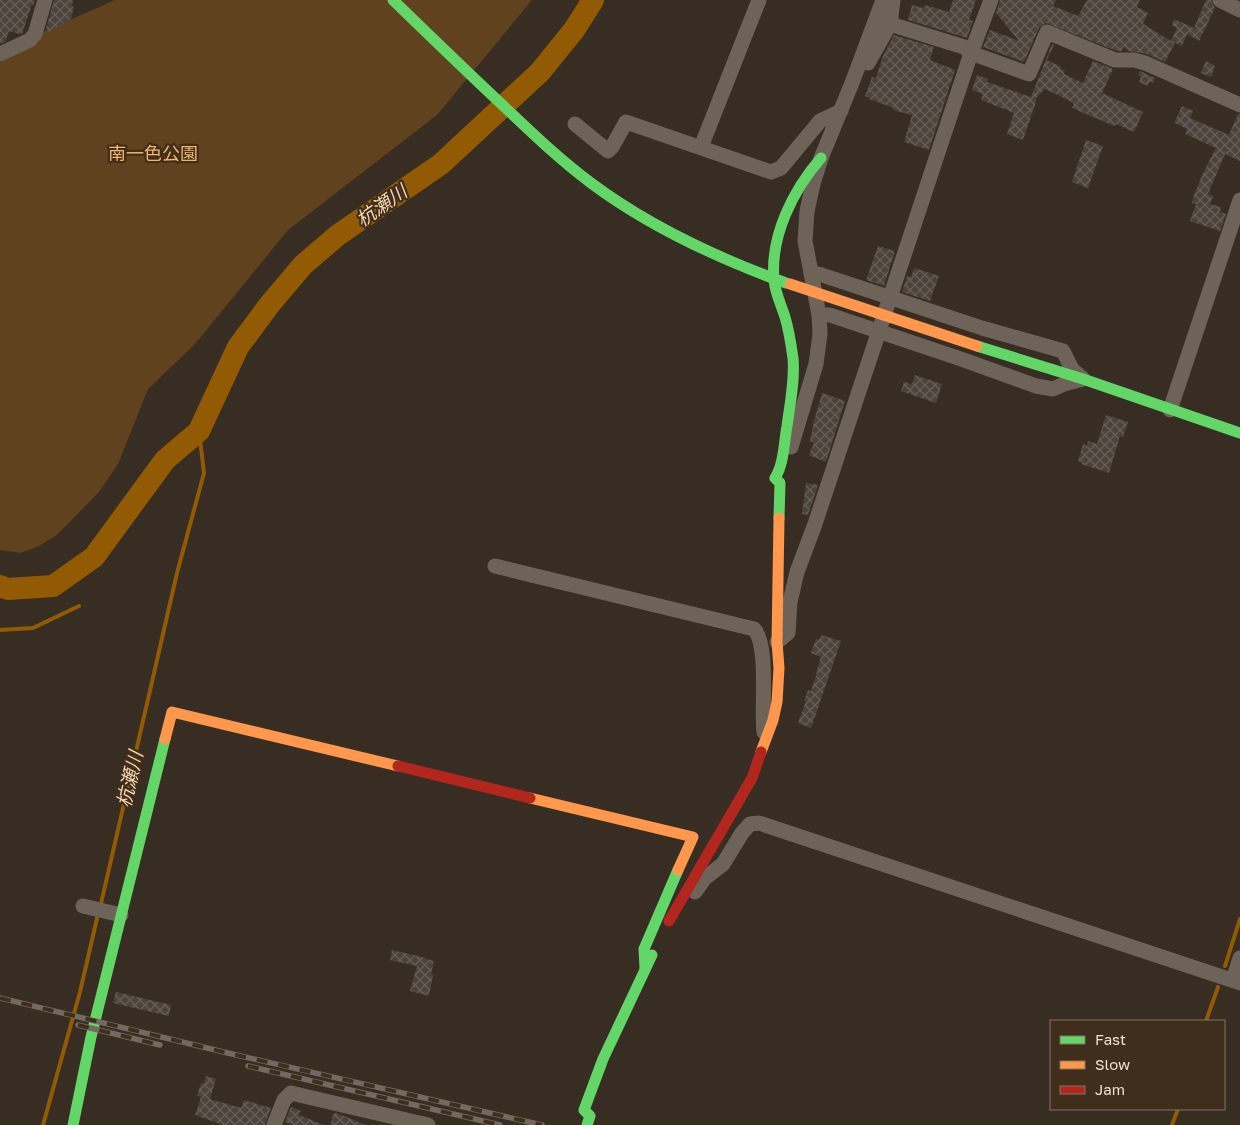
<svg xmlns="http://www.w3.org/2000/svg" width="1240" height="1125" viewBox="0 0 1240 1125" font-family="'Golos Text','Noto Sans JP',sans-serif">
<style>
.park{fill:#61421e}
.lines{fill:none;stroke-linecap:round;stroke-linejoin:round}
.stream{stroke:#925b03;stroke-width:4}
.river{stroke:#925b03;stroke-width:22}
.building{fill:url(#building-cross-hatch)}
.street{stroke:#6d6359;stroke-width:15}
.fast{stroke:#63d668;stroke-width:11}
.slow{stroke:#ff974d;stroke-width:11}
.jam{stroke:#b3261e;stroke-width:11}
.rail-casing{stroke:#726962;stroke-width:5.5}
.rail{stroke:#3f2e1b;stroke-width:4;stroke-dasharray:11;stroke-linecap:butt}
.slow-bridge{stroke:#ff974d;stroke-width:11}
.labels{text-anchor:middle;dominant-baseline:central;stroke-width:4.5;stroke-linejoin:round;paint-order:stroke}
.park-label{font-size:18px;fill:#f5b469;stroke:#3f2e1b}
.water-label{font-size:19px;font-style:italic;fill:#f5d4b1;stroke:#3f2e1b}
</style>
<defs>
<pattern id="building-cross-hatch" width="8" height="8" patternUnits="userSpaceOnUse" patternTransform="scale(1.25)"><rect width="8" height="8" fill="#4c443c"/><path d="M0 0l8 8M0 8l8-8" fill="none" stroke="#665f57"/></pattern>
</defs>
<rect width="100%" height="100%" fill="#372d23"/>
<polygon class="park" points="115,0 532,0 437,115 288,230 195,344 148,389 118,464 99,492 57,535 37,547 20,553 0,550 0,51"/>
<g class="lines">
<g class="stream">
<polyline points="0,630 33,628 79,606"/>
<polyline points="100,908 177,573 204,473 199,431"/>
<polyline points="1225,966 1240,919"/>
<polyline points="1206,1021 1218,987"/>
<polyline points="43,1125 80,992 98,914"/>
<polyline points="1172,1125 1178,1109"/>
</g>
<polyline class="river" points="0,586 8,589 53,586 94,557 165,460 199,431 238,347 270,304 303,265 338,235 441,164 540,72 574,30 593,0"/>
</g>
<g class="building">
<polygon points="0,0 35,0 33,6 32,4 22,34 20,34 9,31 6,41 0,44"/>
<polygon points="54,0 73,0 72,6 74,7 71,19 48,32 46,29"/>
<polygon points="953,0 976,0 969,20 973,21 967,38 908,20 912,5 924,8 925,5 949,12"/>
<polygon points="1000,0 1056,0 1053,6 1078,16 1087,0 1140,0 1137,7 1148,13 1143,24 1171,41 1177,28 1172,25 1174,19 1194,28 1206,0 1211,0 1215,8 1199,41 1187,34 1182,46 1173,42 1175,43 1165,62 1147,54 1129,51 1123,47 1122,51 1117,51 1046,23 1039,28 1024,62 983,47 990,30 1019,41 996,13"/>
<polygon points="894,35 934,47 930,60 955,70 929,150 904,142 912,115 893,110 894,108 869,99 870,98 865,96 872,77 876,78 883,56"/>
<polygon points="1052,44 1054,45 1047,60 1061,67 1060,69 1065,71 1064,74 1083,83 1093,61 1113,69 1102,93 1143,112 1134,132 1116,124 1114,126 1072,108 1074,104 1072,102 1045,89 1035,99 1037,99 1023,140 1007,134 1014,113 981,100 983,94 972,90 977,75 988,79 987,82 1031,97"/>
<polygon points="1206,61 1215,66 1211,77 1201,73"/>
<polygon points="1140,71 1155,78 1153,83 1150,81 1148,86 1139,82 1141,77 1138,75"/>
<polygon points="1182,106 1193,111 1190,118 1229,135 1238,114 1240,114 1240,161 1225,154 1208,194 1213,196 1210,204 1221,207 1220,212 1226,214 1220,231 1190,221 1196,204 1192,203 1194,195 1203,173 1216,148 1185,134 1187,129 1174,123"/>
<polygon points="1086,140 1103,146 1088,188 1072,182"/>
<polygon points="878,246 895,251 884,286 866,280"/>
<polygon points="914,268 939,276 930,301 902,292 907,276 911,277"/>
<polygon points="915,375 942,384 936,403 901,391 904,382 912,384"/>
<polygon points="822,393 845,401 826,462 809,455 814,443 810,441 814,421"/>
<polygon points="1106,415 1128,422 1123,437 1120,436 1109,473 1081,464 1082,462 1078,461 1083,444 1087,446 1088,441 1097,444"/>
<polygon points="806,483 818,485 808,515 802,514"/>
<polygon points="821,635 841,641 811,728 798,723 806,701 804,701 808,690 811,691 817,673 816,673 821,657 811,653 816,639 819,640"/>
<polygon points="392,950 426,958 426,959 434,961 431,974 433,975 429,996 410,991 417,966 390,960"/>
<polygon points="116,992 171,1005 169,1016 113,1003"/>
<polygon points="206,1076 216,1079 210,1099 241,1108 244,1100 271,1108 265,1125 223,1125 195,1115 201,1097 197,1096 201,1083 204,1084"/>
<polygon points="291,1107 301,1111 299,1115 324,1125 293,1125 285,1122"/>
<polygon points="334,1113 339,1114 366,1125 330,1125"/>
</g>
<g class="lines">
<g class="street">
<polyline points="1220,0 1240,10"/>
<polyline points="890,24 964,47 971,53 1029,74 1047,32 1115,60 1134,60 1145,63 1240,105"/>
<polyline points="0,54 30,40 35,34 45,0"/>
<polyline points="868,63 890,24 893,0"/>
<polyline points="575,124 608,151 612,147 626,122 771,172 781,168 820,121 841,111"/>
<polyline points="701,147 759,0"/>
<polyline points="811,273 822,275 982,328 1063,351 1072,369 1082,378"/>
<polyline points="819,315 830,315 961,359 1036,386 1053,389 1064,384 1083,379"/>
<polyline points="1170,410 1240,200"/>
<polyline points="791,447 816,364 820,334 819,315 805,241 807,211 813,184 821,158 852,83 883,0"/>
<path d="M495 566 754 629C769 645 761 709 764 732"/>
<polyline points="777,642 788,633 790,602 797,572 815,524 971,53 991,0"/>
<polyline points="695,892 705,878 723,864 742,833 750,824 759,823 1240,983"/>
<polyline points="83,906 121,915"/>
<polyline points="1233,980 1240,958"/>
<polyline points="274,1125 284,1100 291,1093 428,1125"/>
</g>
<g class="fast">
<path d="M393 0C427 33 460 65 494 97 526 127 556 157 591 183 650 227 717 258 786 283"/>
<polyline points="977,346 1083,379 1240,433"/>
<path d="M779 518 780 483 775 478C784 464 784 442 787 426 790 404 795 380 793 358 791 344 789 330 785 317 781 305 775 292 774 280 770 236 793 190 821 158"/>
<polyline points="645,968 644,949 678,870"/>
<polyline points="73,1125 91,1037 165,739"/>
<polyline points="587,1125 590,1116 584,1110 603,1059 652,955"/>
</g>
<g class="slow">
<polyline points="165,739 172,712 398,766"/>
<polyline points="761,752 773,720 777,702 779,668 777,642 779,518"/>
<polyline points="530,798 693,837 678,870"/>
</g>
<g class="jam">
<polyline points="398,766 530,798"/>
<polyline points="669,921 752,778 761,752"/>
</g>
<g class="rail-casing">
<g id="rail">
<polyline points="0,998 232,1054 542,1125"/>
<polyline points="78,1025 160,1045"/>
<polyline points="248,1066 500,1125"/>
</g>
</g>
<use href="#rail" class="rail"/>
<polyline class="slow-bridge" points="790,284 977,346"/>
</g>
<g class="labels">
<g class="park-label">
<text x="153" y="153">南一色公園</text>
</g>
<g class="water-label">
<text transform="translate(381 205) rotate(-35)">杭瀬川</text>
<text transform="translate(129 779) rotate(-77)">杭瀬川</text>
</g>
</g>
<rect x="1050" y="1020" width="175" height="90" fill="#3f2e1b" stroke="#837465"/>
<rect x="1060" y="1036" width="25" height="8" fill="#63d668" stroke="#837465"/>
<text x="1095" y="1045" font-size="15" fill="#e9ded3">Fast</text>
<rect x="1060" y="1061" width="25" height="8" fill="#ff974d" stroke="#837465"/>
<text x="1095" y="1070" font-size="15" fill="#e9ded3">Slow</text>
<rect x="1060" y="1086" width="25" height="8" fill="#b3261e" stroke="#837465"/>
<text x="1095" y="1095" font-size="15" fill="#e9ded3">Jam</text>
</svg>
